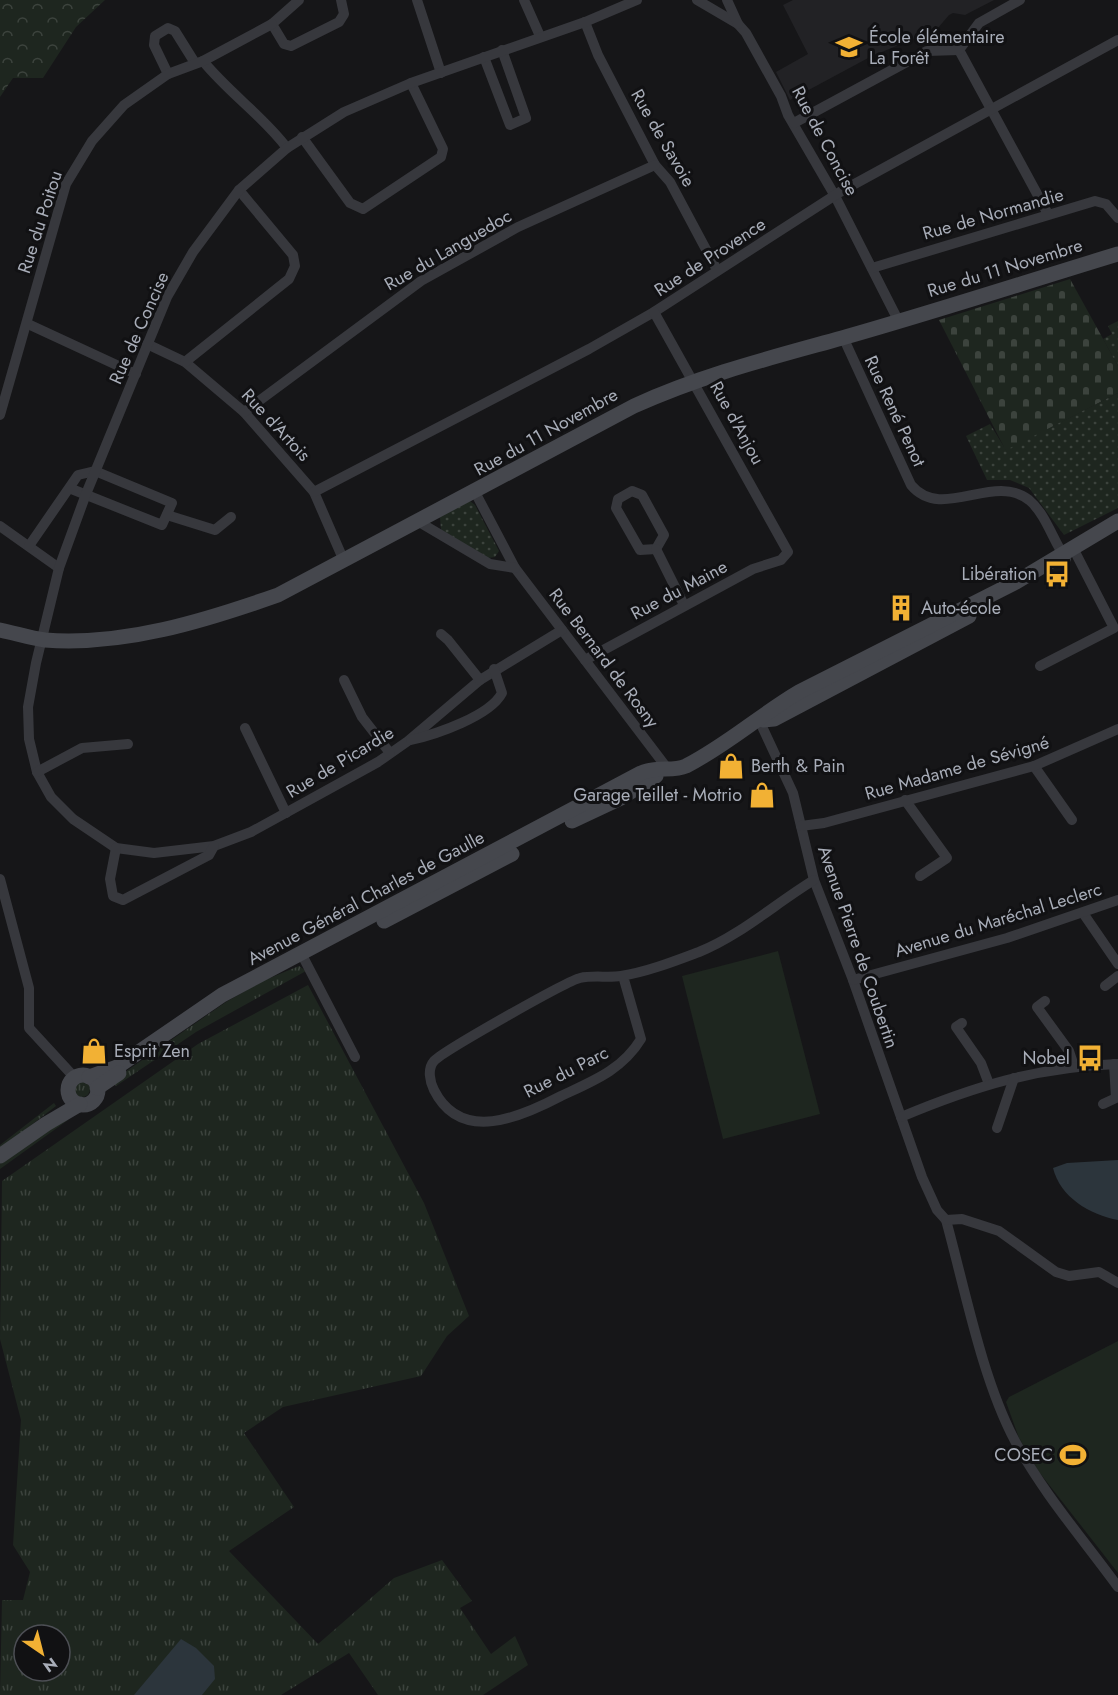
<svg xmlns="http://www.w3.org/2000/svg" width="1118" height="1695" viewBox="0 0 1118 1695" font-family="Jost,sans-serif">
<style>
.built{fill:#222225}
.grass{fill:url(#grass-tufts);fill-rule:evenodd}
.forest{fill:url(#forest-crowns)}
.cemetery{fill:url(#cemetery-stones)}
.park{fill:url(#park-dots)}
.pitch{fill:#1e261f}
.water{fill:#2c353c}
.lines{fill:none;stroke-linecap:round;stroke-linejoin:round}
.street{stroke:#37383d;stroke-width:10}
.secondary{stroke:#45474d;stroke-width:15}
.labels{text-anchor:middle;dominant-baseline:central;stroke-width:6;stroke-linejoin:round;paint-order:stroke}
.poi-label{font-size:18px;fill:#a8adb8;stroke:#111113;text-anchor:start}
.street-label{font-size:18px;fill:#a8adb8;stroke:#111113}
</style>
<defs>
<pattern id="grass-tufts" width="24" height="20" patternUnits="userSpaceOnUse" patternTransform="scale(1.5)"><rect width="24" height="20" fill="#1e261f"/><path d="M3 7l-1-3M5 7V3M7 7l1-3M15 17l-1-3M17 17v-4M19 17l1-3" fill="none" stroke="#3c433d"/></pattern>
<pattern id="forest-crowns" width="20" height="18" patternUnits="userSpaceOnUse" patternTransform="scale(1.5)"><rect width="20" height="18" fill="#1e261f"/><path d="M2 6a3 3 0 1 1 6 0M12 15a3 3 0 1 1 6 0" fill="none" stroke="#3c433d"/></pattern>
<pattern id="cemetery-stones" width="16" height="16" patternUnits="userSpaceOnUse" patternTransform="scale(1.5)"><rect width="16" height="16" fill="#1e261f"/><path d="M2 7V4a2 2 0 0 1 4 0v3zM10 15v-3a2 2 0 0 1 4 0v3z" fill="#3c433d"/></pattern>
<pattern id="park-dots" width="8" height="8" patternUnits="userSpaceOnUse" patternTransform="scale(1.5)"><rect width="8" height="8" fill="#1e261f"/><path d="M2 2h.1M6 6h.1" fill="none" stroke="#3c433d" stroke-width="1.8" stroke-linecap="round"/></pattern>
</defs>
<rect width="100%" height="100%" fill="#161618"/>
<polygon class="built" points="793,0 994,0 965,15 953,13 949,15 937,29 870,57 790,100 776,72 808,54 783,5"/>
<g class="grass">
<polygon points="299,966 306,971 196,1032 116,1086 112,1081 226,1002 265,980"/>
<path d="M308 985 424 1203 469 1316 447 1336 421 1376 283 1407 244 1433 294 1507 229 1551 318 1644 394 1578 442 1560 472 1601 460 1608 491 1654 515 1636 528 1665 483 1695H378L349 1653 281 1695H0L2 1600H23L30 1572 13 1545 21 1420 0 1339 2 1181 198 1044ZM24 1635H60V1671H24Z"/>
<circle cx="82" cy="1089" r="8"/>
<polygon points="54,1103 56,1106 0,1149 0,1145"/>
<polygon points="67,1118 68,1120 0,1169 0,1162"/>
</g>
<polygon class="forest" points="0,0 105,0 76,27 43,78 13,78 0,97"/>
<polygon class="cemetery" points="1070,279 1118,366 1118,393 1006,451 939,320"/>
<g class="park">
<polygon points="1118,321 1118,366 1103,339 1112,334 1108,326"/>
<polygon points="1118,393 1118,508 1064,535 1029,488 1010,480 987,480 966,436 990,424 1006,450"/>
<polygon points="470,501 475,505 499,551 495,557 488,558 441,530 440,517"/>
</g>
<g class="pitch">
<polygon points="778,951 820,1114 723,1139 682,976"/>
<polygon points="1118,1341 1118,1573 1039,1472 1019,1438 1006,1402 1009,1397"/>
</g>
<g class="water">
<path d="M1118 1160V1220C1090 1215 1060 1197 1053 1168L1067 1163Z"/>
<polygon points="181,1639 196,1648 214,1666 215,1679 202,1695 134,1695"/>
</g>
<g class="lines">
<g class="street">
<polyline points="299,0 272,24 284,44 291,46 339,22 344,14 341,0"/>
<polyline points="417,0 441,73"/>
<polyline points="524,0 540,36"/>
<polyline points="697,0 738,24 746,33 781,96 788,115 835,196 898,320"/>
<polyline points="727,0 738,24"/>
<polyline points="585,22 598,55 655,165 670,182 717,270"/>
<polyline points="959,50 1048,214"/>
<polyline points="484,57 510,125 526,118 502,50"/>
<path d="M203 61C229 93 263 116 287 148"/>
<polyline points="168,74 154,45 155,36 168,28 175,31 195,63"/>
<polyline points="794,123 927,51 959,50 979,23 1020,0"/>
<polyline points="302,137 350,203 363,209 441,157 443,149 411,83"/>
<polyline points="872,268 1095,201 1106,204 1118,218"/>
<polyline points="28,324 136,374"/>
<path d="M843 337 911 485C942 522 993 472 1029 500 1046 514 1053 541 1066 559"/>
<polyline points="147,344 185,362 244,412 314,492 344,561"/>
<polyline points="185,362 289,279 295,266 293,255 239,190"/>
<polyline points="244,412 421,281 518,227 655,165"/>
<polyline points="0,415 66,184 92,141 124,105 168,74 203,61 272,24"/>
<polygon points="632,491 642,495 664,535 656,549 640,550 616,508 618,499"/>
<polyline points="314,492 589,349 654,312 840,192 1118,40"/>
<polyline points="475,492 515,568 667,768"/>
<polyline points="167,515 215,530 231,517"/>
<polyline points="419,522 490,564 515,568"/>
<polyline points="0,526 59,568"/>
<polyline points="29,546 78,475 95,471 172,503 162,525 69,488"/>
<polyline points="656,549 684,605"/>
<polyline points="562,630 480,680 408,741 378,762 251,832 214,846 154,853 116,848 73,819 51,797 37,772 29,739 28,707 36,663 59,568 86,494 167,297 193,252 239,190 287,148 344,112 411,83 585,22 637,0"/>
<polyline points="441,634 448,640 480,680"/>
<polyline points="585,660 753,569 781,560 788,552 654,312"/>
<polyline points="1040,666 1114,628 1073,548"/>
<polyline points="344,680 362,717 390,753"/>
<path d="M759 720 793 793 814 880 853 980 922 1177 937 1210 946 1220C965 1289 982 1379 1015 1441 1043 1493 1083 1539 1118 1587"/>
<polyline points="245,728 286,813"/>
<path d="M411 740C437 734 490 716 502 693L494 669"/>
<polyline points="1034,766 1072,820"/>
<polyline points="37,772 82,748 128,744"/>
<polyline points="905,800 947,858 920,876"/>
<polyline points="801,826 824,823 1034,766 1118,729"/>
<polyline points="116,848 110,879 113,896 123,900 209,855 214,846"/>
<polyline points="0,879 29,988 29,1028 75,1078"/>
<polyline points="1083,913 1118,964"/>
<polyline points="301,953 355,1057"/>
<path d="M623 976 641 1039C622 1070 593 1081 561 1096 521 1117 461 1144 434 1090 430 1082 427 1069 434 1061 443 1051 567 981 580 978 593 975 608 978 621 976 647 972 675 961 699 952 741 935 776 903 814 880"/>
<polyline points="853,980 1007,938 1118,900"/>
<polyline points="1105,986 1118,976"/>
<polyline points="1045,1001 1037,1007 1069,1051 1074,1066"/>
<polyline points="962,1023 956,1027 981,1063 989,1084"/>
<polyline points="1103,1104 1116,1098 1114,1064"/>
<path d="M901 1117C975 1086 1037 1067 1118 1064"/>
<polyline points="997,1128 1014,1078"/>
<polyline points="946,1220 962,1219 999,1231 1056,1272 1069,1276 1099,1272 1118,1283"/>
</g>
<g class="secondary">
<path d="M0 630C15 633 30 638 45 640 124 646 204 621 278 595L634 406C702 375 770 358 842 338 934 312 1026 282 1118 254"/>
<polyline points="763,720 774,719 969,616"/>
<polyline points="572,821 621,798 656,776"/>
<polyline points="384,921 512,854"/>
<circle cx="83" cy="1090" r="15"/>
<path d="M89 1077 117 1067 222 995 641 773C656 766 673 772 686 766 727 745 760 715 799 692L1016 582 1118 521"/>
<polyline points="97,1088 119,1073"/>
<polyline points="0,1156 46,1124 80,1104"/>
</g>
</g>
<defs>
<g id="school-bare" transform="scale(2.07)"><path d="M0-5L7-2L0 1L-7-2ZM-4 1L0 2.5L4 1V4Q0 6-4 4Z" fill="#f2b134" stroke="#111113" stroke-width="2.5" paint-order="stroke"/></g>
<g id="bus-bare" transform="scale(2.07)"><path d="M-5-6H5V4H4V6H2V4H-2V6H-4V4H-5ZM-3.5-4V0h7V-4ZM-3.5 1.2v1.5H-2V1.2ZM2 1.2v1.5H3.5V1.2Z" fill="#f2b134" stroke="#111113" stroke-width="2.5" paint-order="stroke"/></g>
<g id="building-bare" transform="scale(2.07)"><path d="M-4-6H4V6H1V3H-1V6H-4ZM-2.5-4.3h1.7v1.8h-1.7ZM.8-4.3h1.7v1.8H.8ZM-2.5-1h1.7V.8h-1.7ZM.8-1h1.7V.8H.8Z" fill="#f2b134" stroke="#111113" stroke-width="2.5" paint-order="stroke"/></g>
<g id="shop-bare" transform="scale(2.07)"><path d="M-5-2.5h2.3a2.7 3.5 0 0 1 5.4 0H5L5.5 6h-11ZM-1.5-2.5h3a1.5 2.3 0 0 0-3 0Z" fill="#f2b134" stroke="#111113" stroke-width="2.5" paint-order="stroke"/></g>
<g id="stadium-bare" transform="scale(2.07)"><path d="M0-5a6.5 5 0 1 0 0 10a6.5 5 0 1 0 0-10ZM-3.5-1.8h7v3.6h-7Z" fill="#f2b134" stroke="#111113" stroke-width="2.5" paint-order="stroke"/></g>
</defs>
<g fill-rule="evenodd">
<use href="#school-bare" x="849" y="47"/>
<use href="#bus-bare" x="1057" y="574"/>
<use href="#building-bare" x="901" y="608"/>
<use href="#shop-bare" x="731" y="766"/>
<use href="#shop-bare" x="762" y="795"/>
<use href="#shop-bare" x="94" y="1051"/>
<use href="#bus-bare" x="1090" y="1058"/>
<use href="#stadium-bare" x="1073" y="1455"/>
</g>
<g class="labels">
<g class="poi-label">
<text x="869" y="37">École élémentaire<tspan x="869" dy="21">La Forêt</tspan></text>
<text x="1037" y="574" text-anchor="end">Libération</text>
<text x="921" y="608">Auto-école</text>
<text x="751" y="766">Berth &amp; Pain</text>
<text x="742" y="795" text-anchor="end">Garage Teillet - Motrio</text>
<text x="114" y="1051">Esprit Zen</text>
<text x="1070" y="1058" text-anchor="end">Nobel</text>
<text x="1053" y="1455" text-anchor="end">COSEC</text>
</g>
<g class="street-label">
<text transform="translate(663 138) rotate(60)">Rue de Savoie</text>
<text transform="translate(825 141) rotate(62)">Rue de Concise</text>
<text transform="translate(993 214) rotate(-16)">Rue de Normandie</text>
<text transform="translate(40 222) rotate(-72)">Rue du Poitou</text>
<text transform="translate(448 250) rotate(-30)">Rue du Languedoc</text>
<text transform="translate(710 257) rotate(-33)">Rue de Provence</text>
<text transform="translate(1005 268) rotate(-17)">Rue du 11 Novembre</text>
<text transform="translate(139 328) rotate(-66)">Rue de Concise</text>
<text transform="translate(895 411) rotate(65)">Rue René Penot</text>
<text transform="translate(737 423) rotate(61)">Rue d'Anjou</text>
<text transform="translate(276 425) rotate(47)">Rue d'Artois</text>
<text transform="translate(546 432) rotate(-29)">Rue du 11 Novembre</text>
<text transform="translate(679 590) rotate(-28)">Rue du Maine</text>
<text transform="translate(604 658) rotate(53)">Rue Bernard de Rosny</text>
<text transform="translate(340 762) rotate(-31)">Rue de Picardie</text>
<text transform="translate(957 768) rotate(-16)">Rue Madame de Sévigné</text>
<text transform="translate(366 898) rotate(-28)">Avenue Général Charles de Gaulle</text>
<text transform="translate(998 920) rotate(-17)">Avenue du Maréchal Leclerc</text>
<text transform="translate(858 947) rotate(71)">Avenue Pierre de Coubertin</text>
<text transform="translate(566 1072) rotate(-27)">Rue du Parc</text>
</g>
</g>
<g transform="translate(42 1653) rotate(145)"><circle r="28" fill="#111113" stroke="#4d4f55" stroke-width="1.5"/>
<path d="M0-4.5L10 22L0 15L-10 22Z" fill="#f2b134"/>
<text y="-9" font-size="16" font-weight="bold" text-anchor="middle" fill="#a8adb8">N</text>
</g>
</svg>
